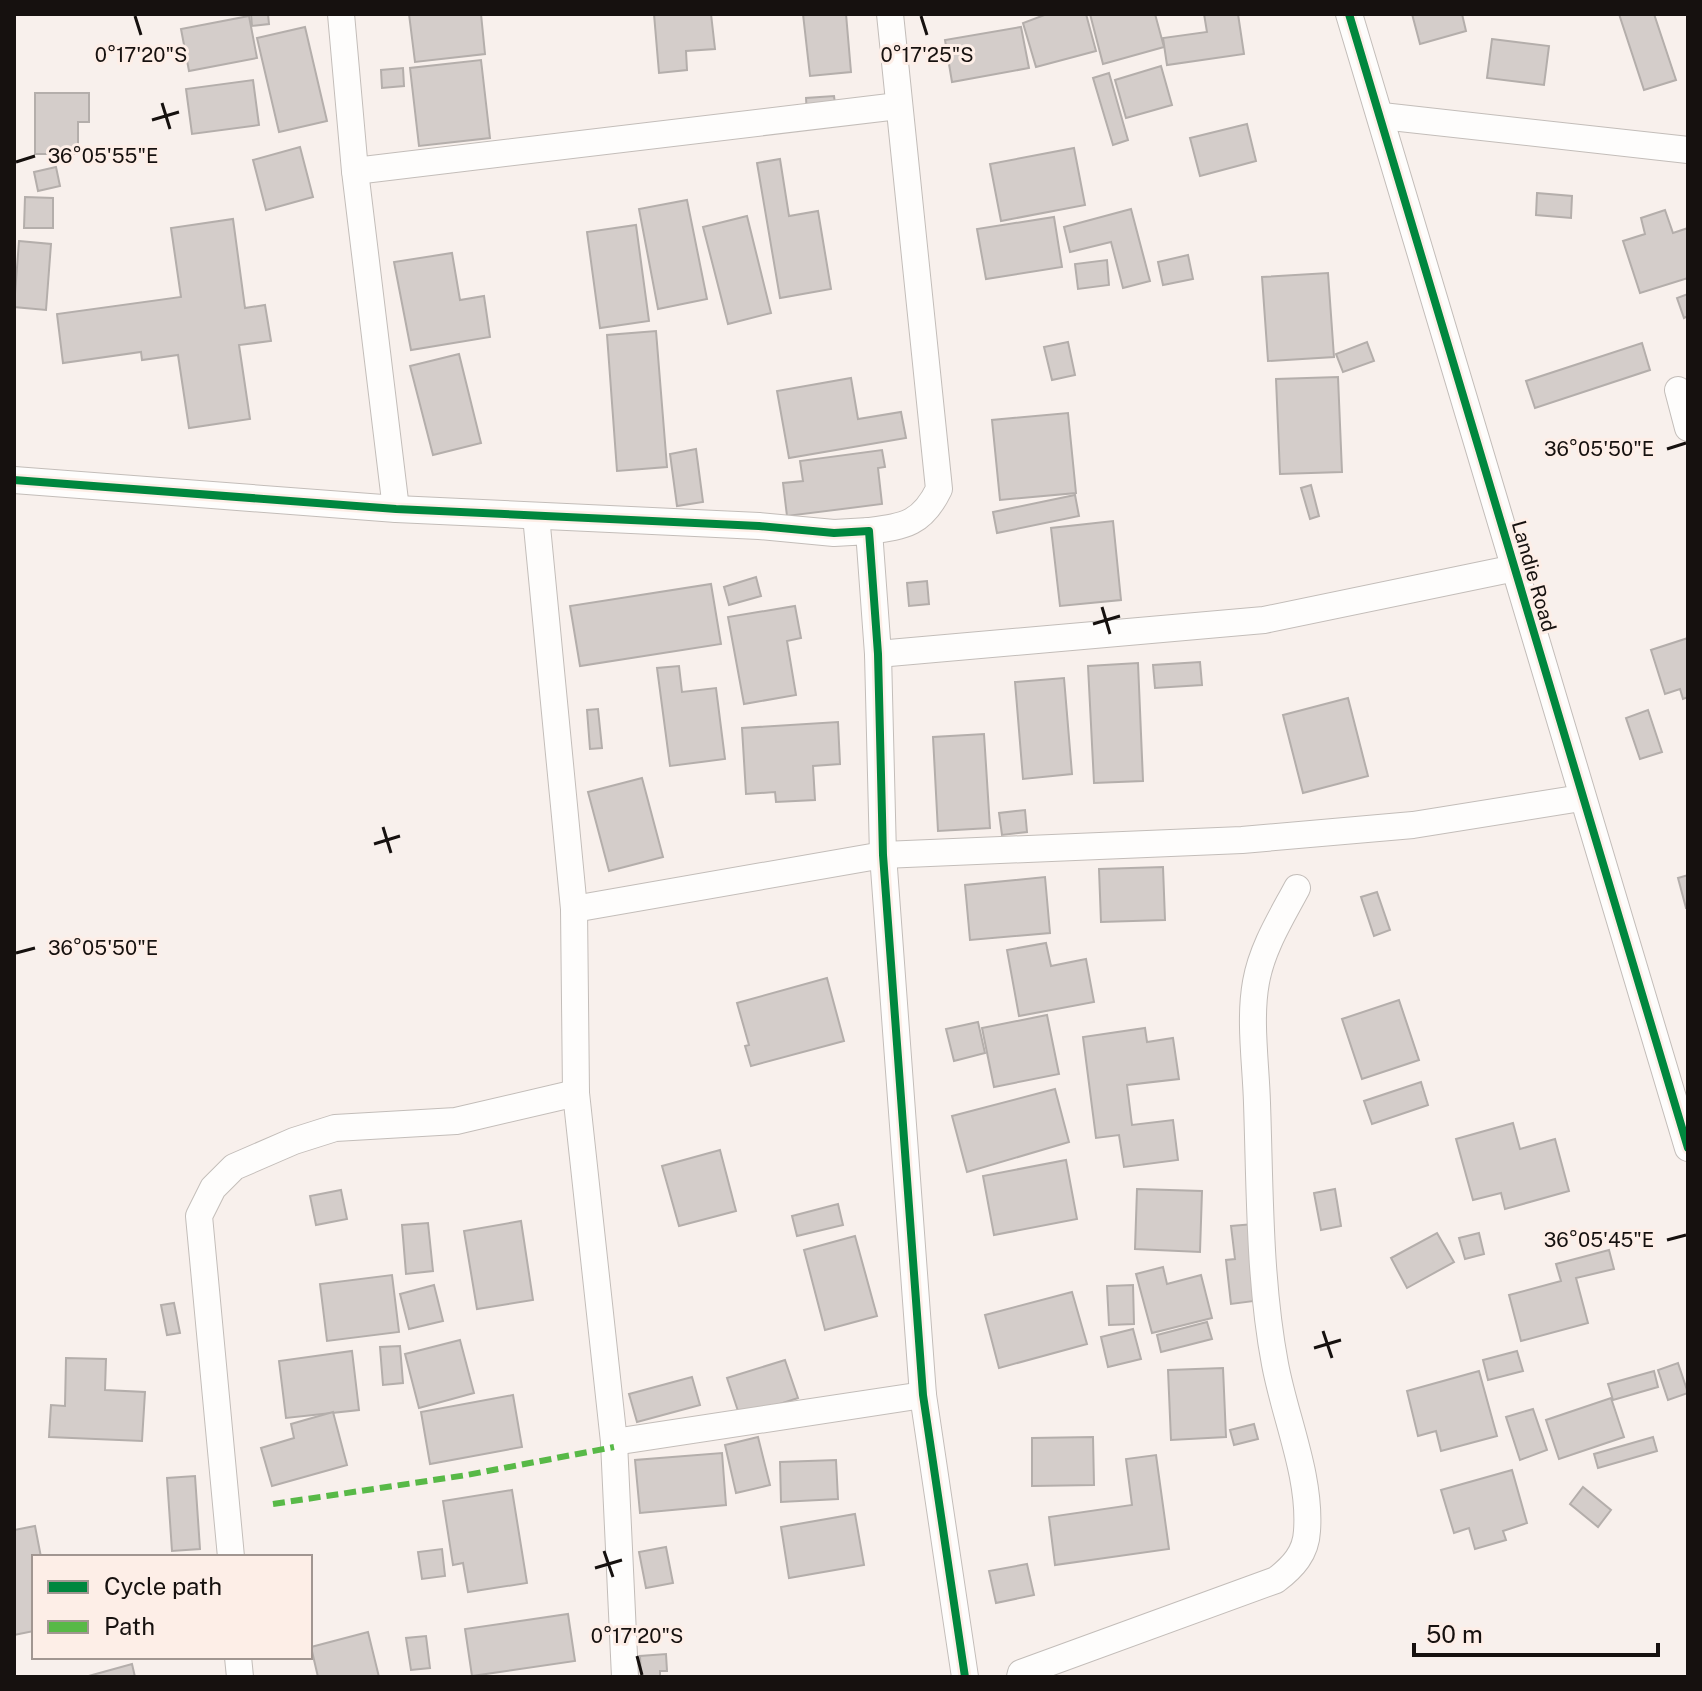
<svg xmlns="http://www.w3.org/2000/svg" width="1702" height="1691" viewBox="0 0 1702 1691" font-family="'Public Sans',sans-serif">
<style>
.building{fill:#d4cdca;stroke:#b4aeab;stroke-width:2}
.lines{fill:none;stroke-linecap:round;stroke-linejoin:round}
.street-casing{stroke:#c3bdb9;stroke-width:28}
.street{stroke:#fefdfc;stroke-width:26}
.quiet{stroke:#58b947;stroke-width:6;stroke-dasharray:12 6;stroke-linecap:butt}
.cycleway-casing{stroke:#fdeee7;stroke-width:13}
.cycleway{stroke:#00873e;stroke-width:8}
.ticks{fill:none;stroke:#16110f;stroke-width:3}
.labels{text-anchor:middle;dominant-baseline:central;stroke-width:6;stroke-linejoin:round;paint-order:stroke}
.street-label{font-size:20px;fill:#16110f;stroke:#fdeee7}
.ticks-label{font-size:20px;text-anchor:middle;fill:#16110f;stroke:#fdeee7;stroke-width:6;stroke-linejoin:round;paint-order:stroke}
</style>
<rect width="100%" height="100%" fill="#f8f0ec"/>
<g class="building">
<polygon points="251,14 268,14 269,24 252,26"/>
<polygon points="409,14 481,14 485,54 415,62"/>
<polygon points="654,14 711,14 715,49 686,51 687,70 659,73"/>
<polygon points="803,14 846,14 851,72 810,76"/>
<polygon points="1047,14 1086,14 1096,51 1036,67 1023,23"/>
<polygon points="1090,14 1155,14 1164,47 1103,64"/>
<polygon points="1204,14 1238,14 1244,54 1167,65 1163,38 1207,32"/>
<polygon points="1412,14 1462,14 1466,31 1420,44"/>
<polygon points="1619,14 1654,14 1676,80 1644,90"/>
<polygon points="249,16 257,58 189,71 181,29"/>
<polygon points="305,27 327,121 279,132 257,38"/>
<polygon points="1021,27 1029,68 952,82 945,40"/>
<polygon points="1492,39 1549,46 1544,85 1487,78"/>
<polygon points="481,60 490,138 419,146 410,68"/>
<polygon points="1161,66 1172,105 1126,118 1115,80"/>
<polygon points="403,68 404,86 382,88 381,70"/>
<polygon points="1109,73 1128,140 1113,145 1093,78"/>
<polygon points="253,80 259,125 192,134 186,89"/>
<polygon points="35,93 89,93 89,122 78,122 78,154 35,154"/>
<polygon points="834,96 836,111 807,114 806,98"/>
<polygon points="1247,124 1256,161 1200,176 1190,138"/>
<polygon points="300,147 313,197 266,210 253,160"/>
<polygon points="1074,148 1085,205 1001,221 990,164"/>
<polygon points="780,159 789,216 818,211 831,289 780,298 757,163"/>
<polygon points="56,167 60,186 38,191 34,172"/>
<polygon points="1537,193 1572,196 1571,218 1536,215"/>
<polygon points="25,197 53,198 53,228 24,228"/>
<polygon points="687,200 707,299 658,309 639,209"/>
<polygon points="1131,209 1150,281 1123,288 1111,242 1070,252 1064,227"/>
<polygon points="1665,210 1673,233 1688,228 1688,278 1640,293 1623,241 1645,234 1641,218"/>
<polygon points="747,216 771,313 728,324 703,227"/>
<polygon points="1054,217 1062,267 986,279 977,229"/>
<polygon points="233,219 245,308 265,305 271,341 239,345 250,419 189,428 178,355 142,360 141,352 63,363 57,314 181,297 171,228"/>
<polygon points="636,225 649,321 600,328 587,232"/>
<polygon points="19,241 51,244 46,310 14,307"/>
<polygon points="452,253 460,300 484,296 490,337 411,350 394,262"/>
<polygon points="1188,255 1193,279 1163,285 1158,262"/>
<polygon points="1107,260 1109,285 1078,289 1075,264"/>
<polygon points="1328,273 1334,357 1268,361 1262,277"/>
<polygon points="1688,294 1688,316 1684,318 1677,298"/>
<polygon points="656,331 667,467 617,471 607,335"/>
<polygon points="1068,342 1075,375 1052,380 1044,347"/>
<polygon points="1367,342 1374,361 1343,372 1336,354"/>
<polygon points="1642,343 1650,370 1535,408 1526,381"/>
<polygon points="459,354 481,443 433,455 410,366"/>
<polygon points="1338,377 1342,472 1280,474 1276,379"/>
<polygon points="851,378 858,419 901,412 906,438 789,458 777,391"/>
<polygon points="1068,413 1076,493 1000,500 992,420"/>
<polygon points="696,449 703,502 677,506 670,454"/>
<polygon points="882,450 885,467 878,468 882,504 787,516 783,483 803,481 800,461"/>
<polygon points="1311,485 1319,516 1310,519 1301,488"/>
<polygon points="1075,495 1079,516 997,533 993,512"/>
<polygon points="1113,521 1121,600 1060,606 1051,528"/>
<polygon points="756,577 761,596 729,605 724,587"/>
<polygon points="927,581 929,604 909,606 907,583"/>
<polygon points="711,584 721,644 580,666 570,606"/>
<polygon points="795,606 801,638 787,641 796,695 744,704 728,617"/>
<polygon points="1688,638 1688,697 1683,699 1680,689 1665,694 1651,650"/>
<polygon points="1200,662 1202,685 1155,688 1153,665"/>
<polygon points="1138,663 1143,781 1094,783 1088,666"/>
<polygon points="679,666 682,692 716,688 725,759 670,766 657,668"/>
<polygon points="1064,678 1072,774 1023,779 1015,682"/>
<polygon points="1348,698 1368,776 1303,793 1283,715"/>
<polygon points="598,709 602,748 590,749 587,710"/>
<polygon points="1648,710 1662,752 1640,759 1626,718"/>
<polygon points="838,722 840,764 813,766 815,800 776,802 775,792 746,794 742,728"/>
<polygon points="984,734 990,828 938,831 933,737"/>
<polygon points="642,778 663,857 609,871 588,792"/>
<polygon points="1025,810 1027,832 1002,835 999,813"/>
<polygon points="1163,867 1165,920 1101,922 1099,869"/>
<polygon points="1688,875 1688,908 1686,908 1678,878"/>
<polygon points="1045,877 1050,933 970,940 965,885"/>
<polygon points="1377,892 1390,930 1374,936 1361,897"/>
<polygon points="1046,943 1051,966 1086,959 1094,1002 1019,1016 1007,950"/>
<polygon points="827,978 844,1041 751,1066 745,1046 749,1045 737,1003"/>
<polygon points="1399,1000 1419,1060 1362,1079 1342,1019"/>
<polygon points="1047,1015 1059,1074 994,1087 982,1028"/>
<polygon points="978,1022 985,1053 954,1061 946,1029"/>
<polygon points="1145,1028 1147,1042 1173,1038 1179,1079 1127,1085 1132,1125 1173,1120 1178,1160 1124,1167 1119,1135 1096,1138 1083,1037"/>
<polygon points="1421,1082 1428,1105 1372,1124 1364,1101"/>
<polygon points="1055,1089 1069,1142 967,1172 952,1116"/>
<polygon points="1513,1123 1520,1149 1555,1139 1569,1191 1505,1209 1501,1193 1473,1200 1456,1139"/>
<polygon points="720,1150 736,1211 679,1226 662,1166"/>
<polygon points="1066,1160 1077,1219 994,1235 983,1176"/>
<polygon points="1137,1189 1202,1191 1200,1252 1135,1249"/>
<polygon points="1335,1189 1341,1226 1321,1230 1314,1193"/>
<polygon points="341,1190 347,1219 316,1225 310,1196"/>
<polygon points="838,1204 843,1225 797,1236 792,1216"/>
<polygon points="521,1221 533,1300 477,1309 464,1231"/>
<polygon points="428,1223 433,1271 406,1274 402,1225"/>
<polygon points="1254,1224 1262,1300 1231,1304 1226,1260 1235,1259 1231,1226"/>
<polygon points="1437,1233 1454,1262 1407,1288 1391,1258"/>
<polygon points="1479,1233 1484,1254 1465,1259 1459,1238"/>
<polygon points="855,1236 877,1316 825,1330 804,1250"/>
<polygon points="1609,1250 1614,1269 1576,1278 1588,1323 1521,1341 1509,1295 1561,1281 1556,1264"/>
<polygon points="1163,1267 1167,1284 1201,1275 1212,1318 1152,1333 1136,1274"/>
<polygon points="392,1275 399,1332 327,1341 320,1284"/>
<polygon points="434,1285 443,1321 409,1329 400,1294"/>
<polygon points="1133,1285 1134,1324 1109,1325 1107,1286"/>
<polygon points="1072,1292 1087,1344 999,1368 985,1315"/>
<polygon points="174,1303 180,1333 167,1335 161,1305"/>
<polygon points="1207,1322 1212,1339 1161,1352 1157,1335"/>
<polygon points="1133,1329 1141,1359 1108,1367 1101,1337"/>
<polygon points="460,1340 474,1393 419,1408 405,1354"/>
<polygon points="400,1346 403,1383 383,1385 380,1347"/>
<polygon points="352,1351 359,1410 286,1418 279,1361"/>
<polygon points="1517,1351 1523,1371 1488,1380 1483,1360"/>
<polygon points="66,1358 106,1359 105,1390 145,1392 142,1441 49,1437 51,1405 65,1406"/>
<polygon points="785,1360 798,1398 740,1417 727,1378"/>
<polygon points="1678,1363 1688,1393 1668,1400 1658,1370"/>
<polygon points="1223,1368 1226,1437 1171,1440 1168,1370"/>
<polygon points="1479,1371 1497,1436 1441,1451 1436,1431 1418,1436 1407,1391"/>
<polygon points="1654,1371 1658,1387 1613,1400 1608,1384"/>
<polygon points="692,1377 700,1405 637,1422 629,1394"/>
<polygon points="513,1395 522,1447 430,1464 421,1412"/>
<polygon points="1611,1398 1624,1437 1559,1459 1546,1420"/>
<polygon points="1533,1409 1547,1450 1520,1460 1506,1417"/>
<polygon points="333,1412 347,1465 272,1486 261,1448 294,1438 291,1424"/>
<polygon points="1254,1424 1258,1439 1234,1445 1230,1430"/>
<polygon points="758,1437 770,1485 736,1493 725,1445"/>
<polygon points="1093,1437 1094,1485 1032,1486 1032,1438"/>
<polygon points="1653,1437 1657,1451 1598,1468 1594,1454"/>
<polygon points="722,1453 726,1505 640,1513 635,1460"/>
<polygon points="1156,1455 1169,1549 1055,1565 1049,1517 1132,1505 1126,1459"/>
<polygon points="836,1460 838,1499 781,1502 780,1462"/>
<polygon points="1512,1470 1527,1523 1503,1531 1506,1540 1475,1549 1469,1528 1454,1533 1441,1490"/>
<polygon points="195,1476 200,1549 172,1551 167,1478"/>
<polygon points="1583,1487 1611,1510 1598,1527 1570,1504"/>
<polygon points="512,1490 527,1583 468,1592 463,1563 453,1565 443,1501"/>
<polygon points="855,1514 864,1565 789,1578 781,1527"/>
<polygon points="35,1526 41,1557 34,1557 34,1631 14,1635 14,1530"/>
<polygon points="666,1547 673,1583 646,1588 639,1552"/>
<polygon points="442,1549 445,1576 422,1579 418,1552"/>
<polygon points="1027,1564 1034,1595 996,1603 989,1571"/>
<polygon points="568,1614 575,1661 472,1676 465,1629"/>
<polygon points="368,1632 379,1677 318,1677 311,1647"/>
<polygon points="426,1636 430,1668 411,1670 406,1638"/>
<polygon points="666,1654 667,1671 660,1671 660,1677 641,1677 640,1656"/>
<polygon points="132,1664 135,1677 85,1677"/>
</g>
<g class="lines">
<g class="street-casing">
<g id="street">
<polyline points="341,14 355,171 396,509"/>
<polyline points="1349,14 1688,1148"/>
<polyline points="1382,116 1688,150"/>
<polyline points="355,171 898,106"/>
<polyline points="1678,390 1688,428"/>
<polyline points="14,480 396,509 759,526 834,533 869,531 878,654 883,855 923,1395 965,1677"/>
<polyline points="536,516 574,909 576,1093 614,1442 625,1677"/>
<path d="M869 531C905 526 922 524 939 489L890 14"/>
<polyline points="878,654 1264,620 1515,568"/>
<polyline points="574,909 883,855 1242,840 1413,825 1581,798"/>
<polyline points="614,1442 923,1395"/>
<polyline points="231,1557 199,1216 213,1188 234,1167 294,1141 335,1128 456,1121 576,1093"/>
<polyline points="238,1657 240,1677"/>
<path d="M1020 1677 1021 1673 1276 1580C1293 1567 1306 1553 1307 1531 1311 1476 1285 1418 1275 1364 1259 1279 1260 1189 1257 1103 1256 1065 1249 1020 1256 982 1262 948 1281 918 1297 888"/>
</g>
</g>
<use href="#street" class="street"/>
<polyline class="quiet" points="273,1504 467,1475 614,1447"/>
<g class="cycleway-casing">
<g id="cycleway">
<polyline points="1349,14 1688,1148"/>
<polyline points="14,480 396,509 759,526 834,533 869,531 878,654 883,855 923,1395 965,1677"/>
</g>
</g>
<use href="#cycleway" class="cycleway"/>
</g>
<path class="ticks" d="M135 16 141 35M921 16 927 35M162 103 170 129M152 120 179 112M16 162 35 156M1667 449 1686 443M1102 607 1110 634M1093 624 1120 616M383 827 391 853M374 844 400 836M16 953 35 948M1667 1240 1686 1235M1323 1331 1332 1358M1314 1348 1341 1340M604 1551 613 1577M595 1568 622 1560M637 1656 642 1675"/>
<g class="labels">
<g class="street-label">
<text transform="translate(1534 576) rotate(74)">Landie Road</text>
</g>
</g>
<g class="ticks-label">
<text x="141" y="62">0°17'20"S</text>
<text x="927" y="62">0°17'25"S</text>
<text x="103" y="163">36°05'55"E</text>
<text x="1599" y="456">36°05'50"E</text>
<text x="103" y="955">36°05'50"E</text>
<text x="1599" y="1247">36°05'45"E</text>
<text x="637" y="1643">0°17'20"S</text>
</g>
<rect width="1702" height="1691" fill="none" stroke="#16110f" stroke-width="32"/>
<rect x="32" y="1555" width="280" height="104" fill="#fdeee7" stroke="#a19691" stroke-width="2"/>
<rect x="48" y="1581" width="40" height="12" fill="#00873e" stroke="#a19691" stroke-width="2"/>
<text x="104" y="1595" font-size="24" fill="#16110f">Cycle path</text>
<rect x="48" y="1621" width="40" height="12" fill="#58b947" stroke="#a19691" stroke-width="2"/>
<text x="104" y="1635" font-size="24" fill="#16110f">Path</text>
<path d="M1414 1643v12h244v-12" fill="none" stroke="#16110f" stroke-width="4"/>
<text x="1426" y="1643" font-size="24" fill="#16110f" stroke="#fdeee7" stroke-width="6" paint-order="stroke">50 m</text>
</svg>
